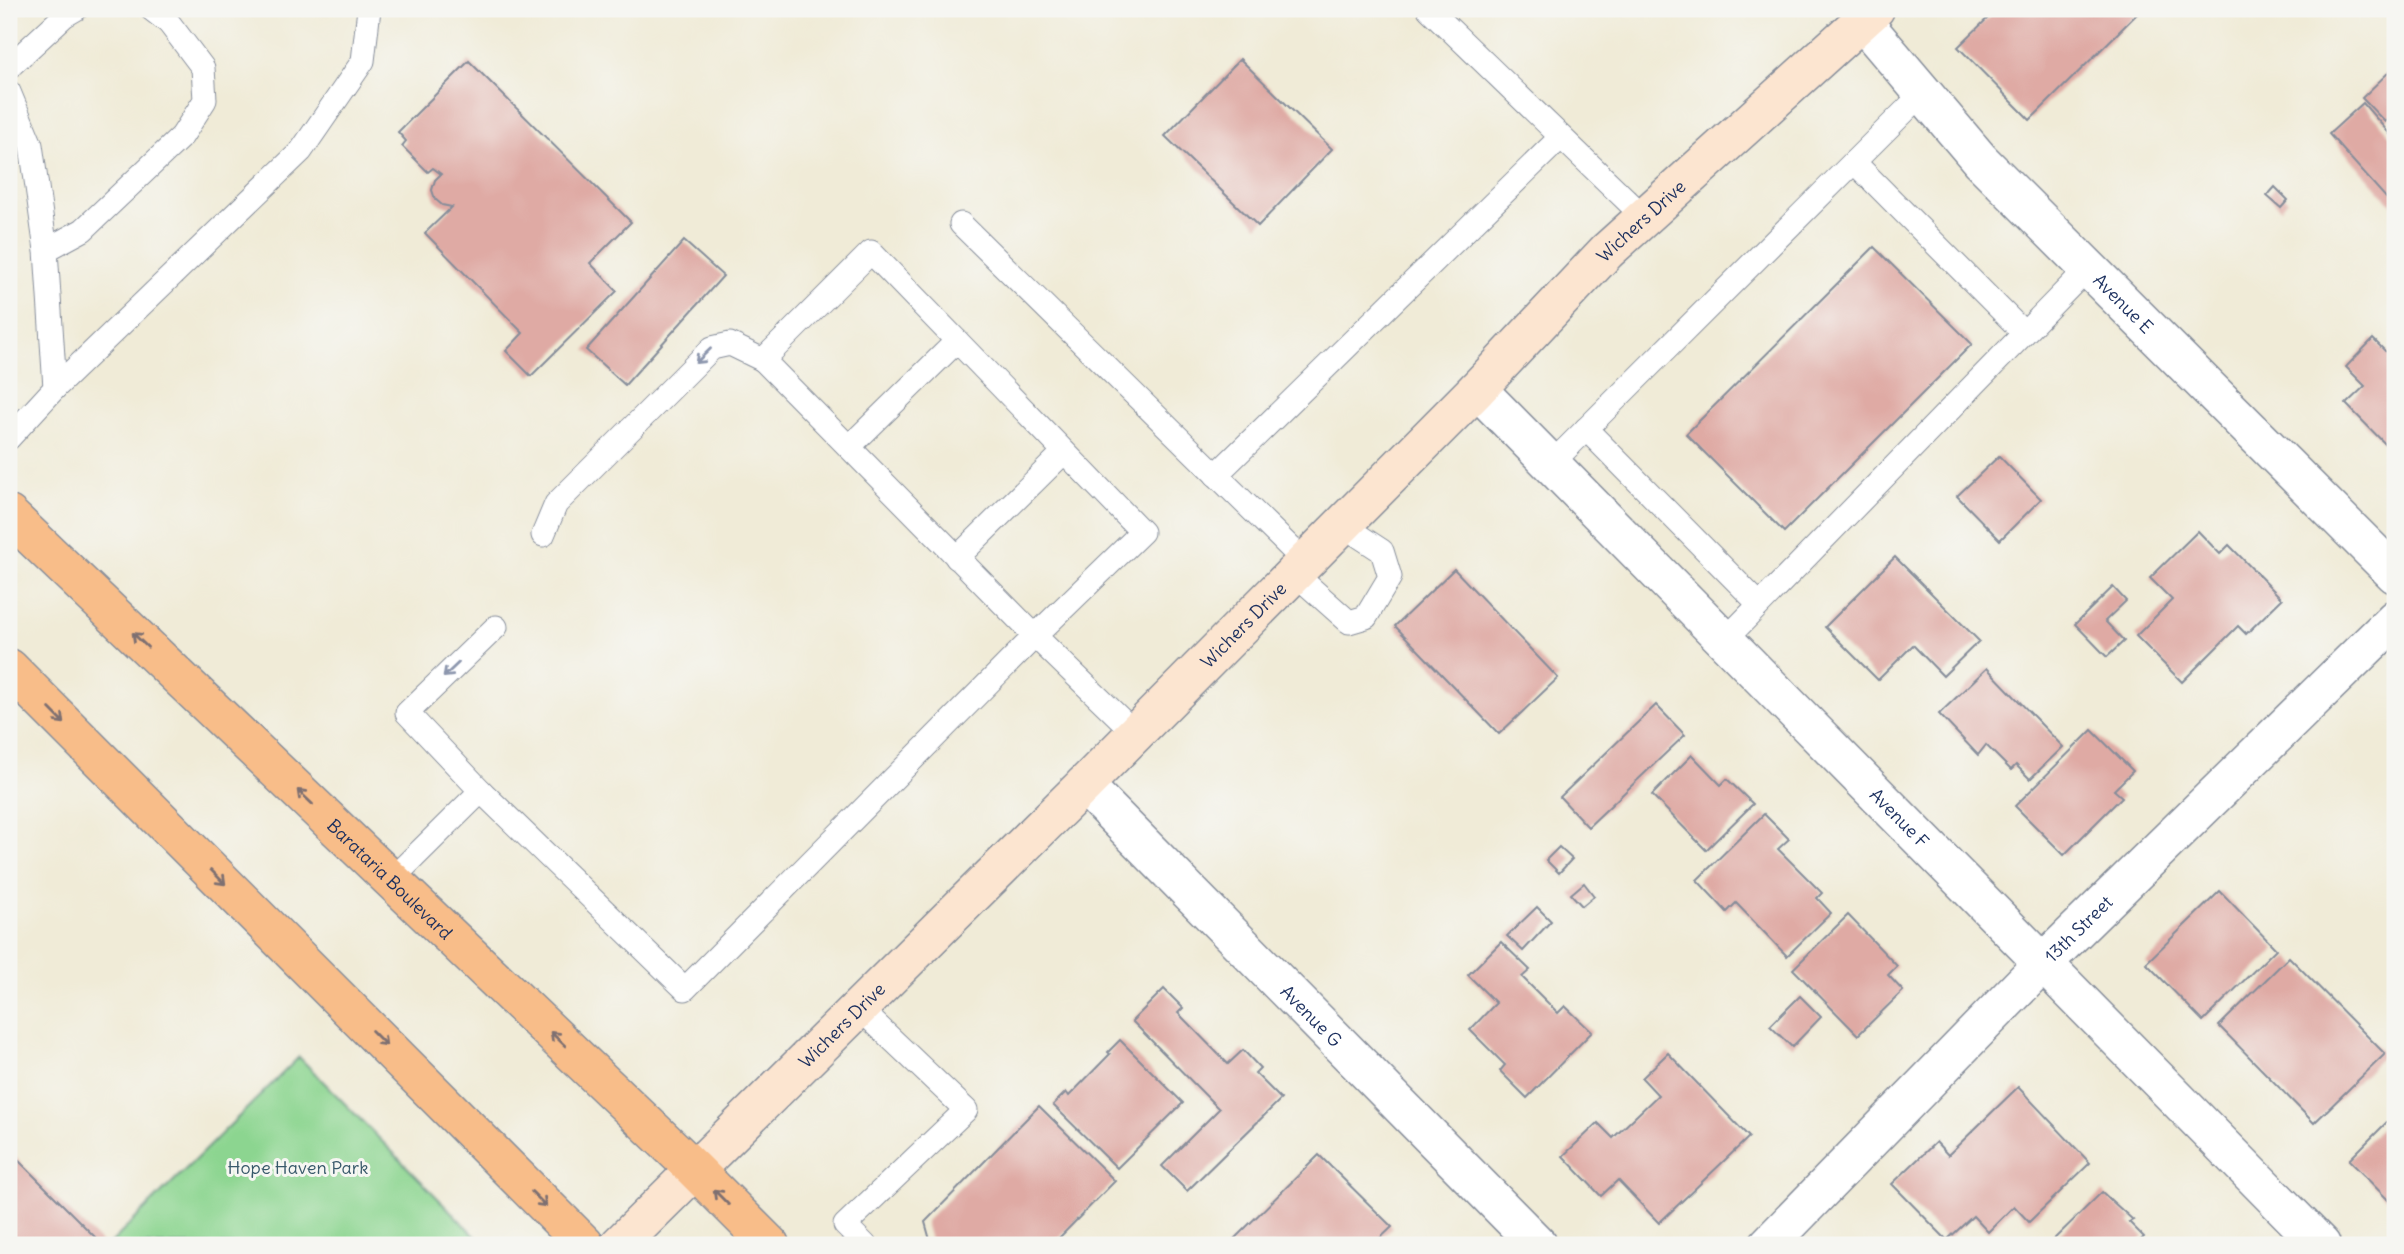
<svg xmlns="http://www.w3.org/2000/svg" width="2404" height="1254" viewBox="0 0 2404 1254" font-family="Delius,sans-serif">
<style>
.green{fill:#8cd590;stroke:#548277;stroke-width:2}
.building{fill:#dfaaa4}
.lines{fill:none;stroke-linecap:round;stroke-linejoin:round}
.lane-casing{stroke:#868d9a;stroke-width:25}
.street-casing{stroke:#868d9a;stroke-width:41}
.secondary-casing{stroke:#868d9a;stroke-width:41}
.primary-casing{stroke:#868d9a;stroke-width:41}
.lane{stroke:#fff;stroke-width:23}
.street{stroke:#fff;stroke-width:38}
.secondary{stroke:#fce5d0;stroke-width:38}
.primary{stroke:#f8bd89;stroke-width:38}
.oneway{stroke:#8d97ae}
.oneway2{stroke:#7e6f71}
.labels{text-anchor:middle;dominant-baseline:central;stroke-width:6;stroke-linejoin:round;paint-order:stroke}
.street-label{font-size:18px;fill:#1b2f5e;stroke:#f6f6f2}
.park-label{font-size:18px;fill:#37586a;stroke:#f6f6f2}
</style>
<rect width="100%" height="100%" fill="#f6f6f2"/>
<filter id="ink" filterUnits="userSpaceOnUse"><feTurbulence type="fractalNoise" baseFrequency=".0143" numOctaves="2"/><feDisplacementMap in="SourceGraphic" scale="14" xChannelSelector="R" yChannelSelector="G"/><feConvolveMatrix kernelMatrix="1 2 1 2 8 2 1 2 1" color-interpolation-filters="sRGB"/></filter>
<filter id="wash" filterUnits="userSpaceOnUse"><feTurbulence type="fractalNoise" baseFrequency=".00686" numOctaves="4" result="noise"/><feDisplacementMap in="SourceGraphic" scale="28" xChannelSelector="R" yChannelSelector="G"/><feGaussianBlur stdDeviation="1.57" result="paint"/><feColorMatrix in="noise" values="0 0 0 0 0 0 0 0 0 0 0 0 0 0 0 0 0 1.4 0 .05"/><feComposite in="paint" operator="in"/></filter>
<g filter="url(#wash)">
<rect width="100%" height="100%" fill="#f0ebd7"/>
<polygon class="green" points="299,1057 484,1245 109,1245"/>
<g id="blocks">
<g class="building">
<polygon points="1997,9 2142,9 2030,120 1958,47"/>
<polygon points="1240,59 1332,149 1258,226 1165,136"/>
<polygon points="469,61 631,222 590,263 617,291 531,376 506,351 523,333 425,233 452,207 442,205 435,199 432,190 435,180 441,174 433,168 428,172 402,146 406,141 398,132"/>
<polygon points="2395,66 2395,112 2385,122 2362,98"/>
<polygon points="2363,103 2395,140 2395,208 2329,134"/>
<polygon points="2275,187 2288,200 2281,208 2267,196"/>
<polygon points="684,241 723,276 625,385 586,350"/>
<polygon points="1874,247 1972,344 1784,532 1686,434"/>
<polygon points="2373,339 2388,354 2395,348 2395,454 2346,404 2365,386 2346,367"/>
<polygon points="1999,456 2041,499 2000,540 1957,496"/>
<polygon points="2198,531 2220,554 2229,545 2282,599 2246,634 2238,626 2182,682 2136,636 2172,600 2150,578"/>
<polygon points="1895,557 1979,641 1943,676 1913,645 1878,680 1825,627"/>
<polygon points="1454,569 1558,678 1499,734 1395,626"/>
<polygon points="2113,587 2126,601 2105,621 2124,641 2107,657 2075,624"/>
<polygon points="1987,668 2063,747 2030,779 2016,765 2011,770 1986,745 1978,755 1939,714"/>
<polygon points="1656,705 1685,735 1588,827 1560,797"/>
<polygon points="2092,730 2133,771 2114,790 2122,797 2064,855 2015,806"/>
<polygon points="1692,755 1721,785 1727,779 1753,804 1706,850 1652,795"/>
<polygon points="1764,814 1789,839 1778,849 1822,893 1817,898 1831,913 1787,956 1736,903 1727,912 1697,880"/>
<polygon points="1559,847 1572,859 1559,873 1546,860"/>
<polygon points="1584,883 1594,896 1582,906 1571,894"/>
<polygon points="2220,891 2276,949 2203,1021 2146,963"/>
<polygon points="1537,907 1551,921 1523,951 1507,936"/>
<polygon points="1848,915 1897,966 1888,975 1903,991 1858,1035 1793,969"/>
<polygon points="1501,942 1530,970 1522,977 1558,1013 1565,1006 1592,1032 1527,1098 1500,1071 1505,1065 1470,1030 1496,1003 1468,975"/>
<polygon points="2289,957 2385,1054 2314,1123 2219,1026"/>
<polygon points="1164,989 1183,1008 1178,1013 1228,1064 1243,1050 1260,1068 1255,1073 1281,1099 1187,1191 1162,1166 1219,1109 1132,1021"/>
<polygon points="1800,996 1821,1017 1792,1047 1770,1026"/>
<polygon points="1120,1040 1183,1103 1117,1168 1053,1105 1066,1092 1069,1096 1110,1054 1108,1052"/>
<polygon points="1668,1053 1749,1137 1659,1223 1618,1180 1601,1196 1563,1156 1598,1123 1613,1138 1658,1095 1642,1078"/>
<polygon points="2018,1087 2090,1163 2029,1222 2014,1206 1988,1232 1973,1216 1947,1240 1892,1184 1936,1142 1948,1155"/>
<polygon points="1039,1106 1115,1181 1054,1243 1056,1245 936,1245 930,1240 925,1222"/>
<polygon points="2395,1114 2395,1207 2349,1160"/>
<polygon points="9,1151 103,1245 9,1245"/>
<polygon points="1319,1155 1392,1227 1373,1245 1228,1245"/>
<polygon points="2102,1192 2133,1220 2129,1222 2144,1237 2136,1245 2048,1245"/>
</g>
</g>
</g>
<g filter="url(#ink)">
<use href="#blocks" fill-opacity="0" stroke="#868d9a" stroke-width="2"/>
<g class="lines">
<g class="lane-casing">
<g id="lane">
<polyline points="1429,9 1645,218"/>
<polyline points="9,67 64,16 76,9"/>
<polyline points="9,92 31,145 46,250 55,388"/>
<polyline points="1854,162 2024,333"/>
<polyline points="961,224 1305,562"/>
<polyline points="46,250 83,230 182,136 205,100 203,68 169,23 151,9"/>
<polyline points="1586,429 1759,604"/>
<polyline points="9,438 55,388 301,151 363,61 369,9"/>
<polyline points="849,447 957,341"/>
<polyline points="1551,464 1923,93"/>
<polyline points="1216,475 1561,137"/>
<polyline points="543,535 556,504 712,348 730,344 763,360"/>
<polyline points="957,558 1064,452"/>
<polyline points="1294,573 1349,622 1366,617 1390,577 1382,551 1342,525"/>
<polyline points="496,627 407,713 481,791 685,989 1035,636 1142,532 871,252 763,360 1035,636 1135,733"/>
<polyline points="1725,640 2088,268"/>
<polyline points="391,880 481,791"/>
<polyline points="858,1007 966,1110 845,1225 865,1245"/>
</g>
</g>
<g class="street-casing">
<g id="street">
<path id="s1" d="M1862 21 1980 160 2395 574"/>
<path id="s2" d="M1477 389 2321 1245"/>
<path id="s3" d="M1084 785 1538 1245"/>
<path id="s4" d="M1768 1245 2043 963 2395 619"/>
</g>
</g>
<g class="secondary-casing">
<g id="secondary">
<path id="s5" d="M619 1245 1084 785 1477 389 1607 251 1875 9"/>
</g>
</g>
<g class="primary-casing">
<g id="primary">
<path id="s6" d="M9 515 694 1169 770 1245"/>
<polyline points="9,668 585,1245"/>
</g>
</g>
<use href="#lane" class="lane"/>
<use href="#street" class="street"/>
<use href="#secondary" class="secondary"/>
<use href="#primary" class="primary"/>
</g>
<defs><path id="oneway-shaft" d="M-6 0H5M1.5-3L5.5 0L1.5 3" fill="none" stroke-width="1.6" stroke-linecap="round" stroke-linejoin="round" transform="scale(1.75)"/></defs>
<g class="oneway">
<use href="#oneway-shaft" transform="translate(703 356) rotate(136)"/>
<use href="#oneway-shaft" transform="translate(451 670) rotate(136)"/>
</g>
<g class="oneway2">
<use href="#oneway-shaft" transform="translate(140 640) rotate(-136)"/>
<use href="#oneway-shaft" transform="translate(57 716) rotate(45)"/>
<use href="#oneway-shaft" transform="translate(305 797) rotate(-136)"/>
<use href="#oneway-shaft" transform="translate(218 877) rotate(45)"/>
<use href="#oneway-shaft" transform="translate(379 1038) rotate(45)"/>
<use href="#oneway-shaft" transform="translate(558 1039) rotate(-136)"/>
<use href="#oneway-shaft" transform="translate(721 1197) rotate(-135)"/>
<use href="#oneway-shaft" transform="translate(539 1199) rotate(45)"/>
</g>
</g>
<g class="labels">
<g class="street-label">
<text stroke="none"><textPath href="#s5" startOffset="1447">Wichers Drive</textPath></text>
<text stroke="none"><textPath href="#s1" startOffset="385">Avenue E</textPath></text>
<text stroke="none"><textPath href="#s5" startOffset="880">Wichers Drive</textPath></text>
<text stroke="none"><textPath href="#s2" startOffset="602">Avenue F</textPath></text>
<text stroke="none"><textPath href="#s6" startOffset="527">Barataria Boulevard</textPath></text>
<text stroke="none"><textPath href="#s4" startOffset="443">13th Street</textPath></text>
<text stroke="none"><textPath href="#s3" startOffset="324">Avenue G</textPath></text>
<text stroke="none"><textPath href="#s5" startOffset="313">Wichers Drive</textPath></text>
</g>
<g class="park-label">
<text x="298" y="1167">Hope Haven Park</text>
</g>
</g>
<rect width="2404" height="1254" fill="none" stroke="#f6f6f2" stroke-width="35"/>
</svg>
